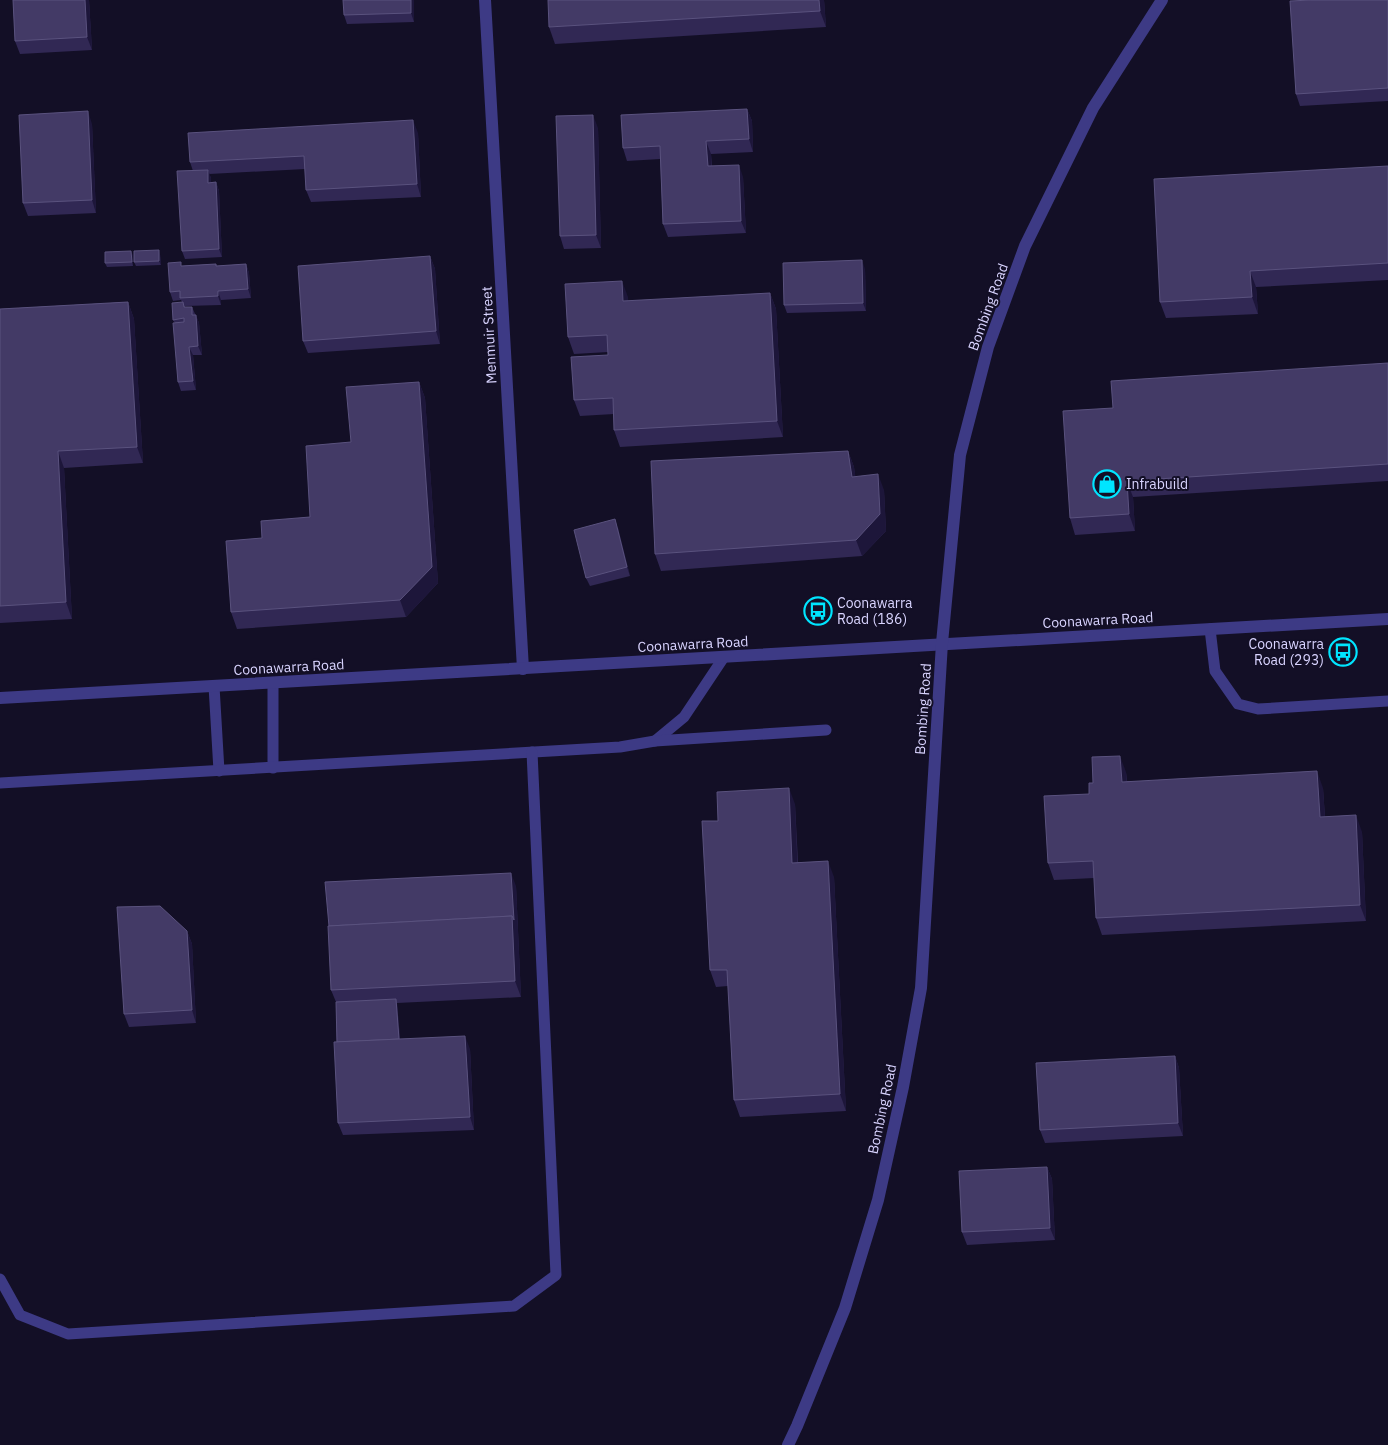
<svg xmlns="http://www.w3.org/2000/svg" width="1388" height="1445" viewBox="0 0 1388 1445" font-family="'IBM Plex Sans',sans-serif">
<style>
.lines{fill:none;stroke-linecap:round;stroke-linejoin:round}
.lane{stroke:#3d3a85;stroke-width:11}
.street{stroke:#3d3a85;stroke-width:12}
.wall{fill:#312854}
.shaded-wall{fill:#1d163a}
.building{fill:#433a66;stroke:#5a527e}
.labels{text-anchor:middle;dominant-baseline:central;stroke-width:4;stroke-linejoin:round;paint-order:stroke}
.street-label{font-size:14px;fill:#d9d4ff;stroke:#130f26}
.poi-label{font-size:14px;fill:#d9d4ff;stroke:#130f26;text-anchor:start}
</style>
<rect width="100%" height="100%" fill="#130f26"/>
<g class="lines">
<g class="lane">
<polyline points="1210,629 1215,671 1238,704 1258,709 1388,701"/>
<polyline points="214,686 219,771"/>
<polyline points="655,741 684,717 724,657"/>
<polyline points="273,768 273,683"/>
<polyline points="0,783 620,747 655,741 826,730"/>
<polyline points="0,1279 20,1315 68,1334 514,1306 556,1275 532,752"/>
</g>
<g class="street">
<polyline points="485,0 523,669"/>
<polyline points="0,698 1388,619"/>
<polyline points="788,1445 797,1426 845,1308 878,1200 903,1087 921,988 942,643 960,455 988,347 1025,246 1093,108 1162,0"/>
</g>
</g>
<g class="wall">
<polygon points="13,0 89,0 92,50 20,54 15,41"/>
<polygon points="414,0 414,22 347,24 344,15"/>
<polygon points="824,0 826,27 555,44 549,27"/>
<polygon points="1388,0 1388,101 1300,106 1296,94"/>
<polygon points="747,109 752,121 753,152 711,154 712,166 743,177 746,233 668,237 663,224 660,159 627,161 623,148"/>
<polygon points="92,124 96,213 28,216 23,203"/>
<polygon points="598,128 601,248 564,249 560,236"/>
<polygon points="418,133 421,197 311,202 306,190 305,169 209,174 211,178 211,183 216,182 219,191 222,257 185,259 182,251 193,171 190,162"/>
<polygon points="1388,166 1388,280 1256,287 1258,314 1166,318 1160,302"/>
<polygon points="160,254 161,265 136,266 134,262"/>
<polygon points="133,255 133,266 107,267 105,263"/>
<polygon points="430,256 435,269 440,344 308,353 303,341"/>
<polygon points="216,264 217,266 246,264 249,273 251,298 221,300 221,305 185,306 185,307 192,307 199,323 202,355 193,355 196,390 181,391 178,382 175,323 173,320 182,302 181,300 173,301 170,292 183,266"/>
<polygon points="865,269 866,311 787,313 784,305"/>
<polygon points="770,293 776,309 783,437 620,447 614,430 614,414 580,416 574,400 608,355 608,352 574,354 568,337 628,297 628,301"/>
<polygon points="128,302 134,319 143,463 64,468 72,619 0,623 0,309"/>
<polygon points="1388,363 1388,481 1133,497 1135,531 1075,535 1070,518 1113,408"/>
<polygon points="419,382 425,398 438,583 406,617 237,629 231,612 262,538 310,517 351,442"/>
<polygon points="848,451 854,467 855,476 884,490 886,531 862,556 661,571 655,554"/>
<polygon points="618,528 630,576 590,586 586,578"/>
<polygon points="1126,772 1127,781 1323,788 1325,817 1362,832 1366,921 1102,935 1096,918 1094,878 1054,880 1048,863 1089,794 1093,783"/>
<polygon points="795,804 798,862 834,877 846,1111 740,1117 734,1100 728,986 716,987 710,970 718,821"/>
<polygon points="516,886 521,997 397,1003 400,1039 470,1049 474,1130 343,1135 338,1123 336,1002 331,990"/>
<polygon points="187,931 192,944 196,1023 129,1027 124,1014"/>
<polygon points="1175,1056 1179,1068 1183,1136 1045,1143 1040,1130"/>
<polygon points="1047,1167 1052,1179 1055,1240 967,1245 962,1232"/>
</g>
<g class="shaded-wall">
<polygon points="85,0 89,0 92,50 87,37"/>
<polygon points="411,0 414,0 414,22 411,13"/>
<polygon points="819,0 824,0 826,27 820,11"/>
<polygon points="747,109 752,121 753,152 749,139"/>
<polygon points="88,111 92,124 96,213 92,200"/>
<polygon points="593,115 598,128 601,248 596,235"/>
<polygon points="413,120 418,133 421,197 417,184"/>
<polygon points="706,141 711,154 712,179 708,166"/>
<polygon points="739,165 743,177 746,233 741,221"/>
<polygon points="208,170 211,178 211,191 208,183"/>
<polygon points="216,182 219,191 222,257 219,249"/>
<polygon points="159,250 160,254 161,265 159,261"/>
<polygon points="131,251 133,255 133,266 132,262"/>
<polygon points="430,256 435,269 440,344 436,331"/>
<polygon points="862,260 865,269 866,311 863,303"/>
<polygon points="246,264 249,273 251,298 248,289"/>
<polygon points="1250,271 1256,287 1258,314 1252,297"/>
<polygon points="622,281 628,297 629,318 623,301"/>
<polygon points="218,291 221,300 221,305 218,296"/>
<polygon points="770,293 776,309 783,437 777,421"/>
<polygon points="128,302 134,319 143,463 137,447"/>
<polygon points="196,315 199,323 202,355 198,346"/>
<polygon points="189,347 193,355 196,390 193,381"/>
<polygon points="419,382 425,398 438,583 406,617 400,600"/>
<polygon points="58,451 64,468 72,619 66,602"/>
<polygon points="848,451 854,467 858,493 852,477"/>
<polygon points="878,474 884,490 886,531 862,556 856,540"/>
<polygon points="1127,481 1133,497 1135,531 1129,514"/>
<polygon points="615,519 618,528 630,576 627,567"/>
<polygon points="1120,756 1126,772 1128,798 1122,782"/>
<polygon points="1317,771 1323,788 1326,834 1320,817"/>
<polygon points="789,788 795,804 798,879 792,863"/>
<polygon points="1356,815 1362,832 1366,921 1360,905"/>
<polygon points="828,861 834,877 846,1111 840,1094"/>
<polygon points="511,873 516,886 521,997 515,981"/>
<polygon points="187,931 192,944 196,1023 192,1010"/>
<polygon points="396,999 397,1003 401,1048 400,1044"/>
<polygon points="465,1036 470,1049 474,1130 470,1117"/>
<polygon points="1175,1056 1179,1068 1183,1136 1178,1123"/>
<polygon points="1047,1167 1052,1179 1055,1240 1050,1228"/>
</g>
<g class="building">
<polygon points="13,0 85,0 87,37 15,41"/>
<polygon points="343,0 411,0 411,13 344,15"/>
<polygon points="548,0 819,0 820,11 549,27"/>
<polygon points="1311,0 1388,0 1388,88 1296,94 1290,1"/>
<polygon points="747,109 749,139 706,141 708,166 739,165 741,221 663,224 660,146 623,148 621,115"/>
<polygon points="88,111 92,200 23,203 19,115"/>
<polygon points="593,115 596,235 560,236 556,116"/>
<polygon points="413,120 417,184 306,190 304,156 190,162 188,133"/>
<polygon points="1388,166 1388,263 1250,271 1252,297 1160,302 1154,179"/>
<polygon points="208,170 208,183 216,182 219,249 182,251 177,171"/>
<polygon points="159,250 159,261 134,262 134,251"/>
<polygon points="131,251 132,262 105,263 105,252"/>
<polygon points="430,256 436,331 303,341 298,266"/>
<polygon points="862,260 863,303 784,305 783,263"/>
<polygon points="181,262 181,266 216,264 216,266 246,264 248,289 218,291 218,296 180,298 180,291 170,292 168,263"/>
<polygon points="622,281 623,301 770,293 777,421 614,430 613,398 574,400 571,357 608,355 607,335 568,337 565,284"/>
<polygon points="128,302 137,447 58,451 66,602 0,606 0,309"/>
<polygon points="183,302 184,307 192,307 192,315 196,315 198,346 189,347 193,381 178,382 173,323 184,322 184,318 173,320 172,303"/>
<polygon points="1388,363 1388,464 1127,481 1129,514 1070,518 1063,411 1113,408 1111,381"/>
<polygon points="419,382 432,567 400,600 231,612 226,541 262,538 261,521 310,517 306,446 351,442 346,387"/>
<polygon points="848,451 852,477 878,474 880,514 856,540 655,554 651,461"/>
<polygon points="615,519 627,567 586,578 574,530"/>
<polygon points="1120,756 1122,782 1317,771 1320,817 1356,815 1360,905 1096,918 1093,861 1048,863 1044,796 1089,794 1089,783 1093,783 1092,757"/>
<polygon points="789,788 792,863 828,861 840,1094 734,1100 727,970 710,970 702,821 718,821 717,792"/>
<polygon points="511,873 514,920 512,916 329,926 325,882"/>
<polygon points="160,906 187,931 192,1010 124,1014 117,907"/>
<polygon points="512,916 515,981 331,990 328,926"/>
<polygon points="396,999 399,1039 337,1042 336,1002"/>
<polygon points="465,1036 470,1117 338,1123 334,1042"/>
<polygon points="1175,1056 1178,1123 1040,1130 1036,1063"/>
<polygon points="1047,1167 1050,1228 962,1232 959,1171"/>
</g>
<defs>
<g id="shop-ring" transform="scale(1.4375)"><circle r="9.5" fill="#130f26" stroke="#00e5ff" stroke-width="1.5"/><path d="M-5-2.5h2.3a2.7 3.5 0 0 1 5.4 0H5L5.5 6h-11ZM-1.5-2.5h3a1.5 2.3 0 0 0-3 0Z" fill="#00e5ff"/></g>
<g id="bus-ring" transform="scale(1.4375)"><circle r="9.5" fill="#130f26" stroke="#00e5ff" stroke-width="1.5"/><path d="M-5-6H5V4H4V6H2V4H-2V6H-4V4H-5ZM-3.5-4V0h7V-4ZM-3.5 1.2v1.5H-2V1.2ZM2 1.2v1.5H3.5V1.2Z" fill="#00e5ff"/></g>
</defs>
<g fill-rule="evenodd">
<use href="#shop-ring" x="1107" y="484"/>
<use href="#bus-ring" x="818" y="611"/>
<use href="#bus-ring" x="1343" y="652"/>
</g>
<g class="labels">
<g class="street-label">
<text transform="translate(988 307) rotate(-70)">Bombing Road</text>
<text transform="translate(489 335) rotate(-93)">Menmuir Street</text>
<text transform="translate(1098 620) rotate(-3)">Coonawarra Road</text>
<text transform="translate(693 644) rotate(-3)">Coonawarra Road</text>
<text transform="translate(289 667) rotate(-3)">Coonawarra Road</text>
<text transform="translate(923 709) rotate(-86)">Bombing Road</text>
<text transform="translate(882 1109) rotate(-78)">Bombing Road</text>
</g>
<g class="poi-label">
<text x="1126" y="484">Infrabuild</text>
<text x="837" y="603">Coonawarra<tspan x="837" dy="16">Road (186)</tspan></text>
<text x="1324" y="644" text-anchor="end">Coonawarra<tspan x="1324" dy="16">Road (293)</tspan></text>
</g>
</g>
</svg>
